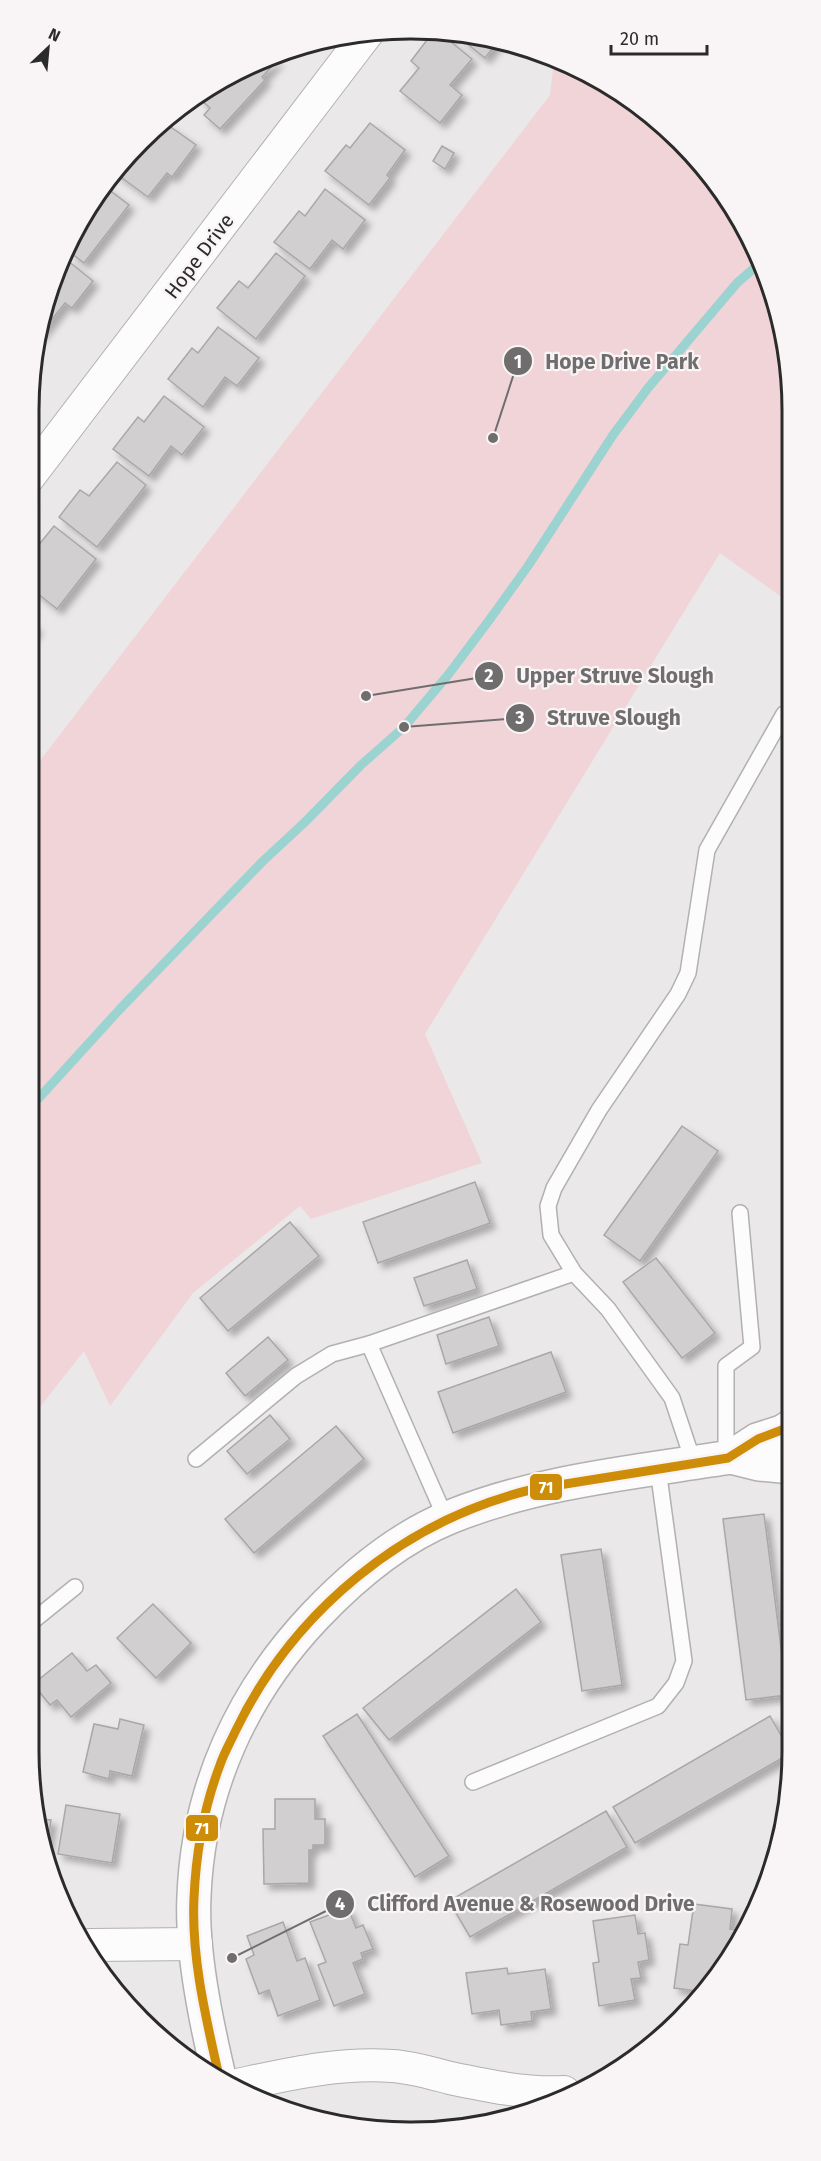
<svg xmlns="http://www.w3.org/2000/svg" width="821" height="2161" viewBox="0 0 821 2161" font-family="'Fira Sans',sans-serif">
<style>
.green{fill:#f0d4d8}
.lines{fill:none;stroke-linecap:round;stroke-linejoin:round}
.stream{stroke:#9ad3d0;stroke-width:9}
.building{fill:#d1cfcf;stroke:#a9a7a7;stroke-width:1.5;filter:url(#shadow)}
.service-casing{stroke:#b2b0b1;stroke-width:18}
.minor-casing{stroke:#b2b0b1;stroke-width:34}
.tertiary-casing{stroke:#b2b0b1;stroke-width:36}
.service{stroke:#fcfcfc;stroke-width:15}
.minor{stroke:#fcfcfc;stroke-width:32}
.tertiary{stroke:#fcfcfc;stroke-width:33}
.bus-1-casing{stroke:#f9f4f5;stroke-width:14}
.bus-1{stroke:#ce8d09;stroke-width:9}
.labels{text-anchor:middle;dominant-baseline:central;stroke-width:4.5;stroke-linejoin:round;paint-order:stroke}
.street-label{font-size:20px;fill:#2c2b2b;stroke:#f9f4f5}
.rim{fill:none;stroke:#2c2b2b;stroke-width:3}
.leader{fill:none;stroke:#6f6d6e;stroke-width:2}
.callout-dot{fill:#6f6d6e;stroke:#f9f4f5;stroke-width:2}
.mark-label{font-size:18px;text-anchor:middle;font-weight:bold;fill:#fff}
.callout-label{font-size:21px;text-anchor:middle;font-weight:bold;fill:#6f6d6e;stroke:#f9f4f5;stroke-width:4.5;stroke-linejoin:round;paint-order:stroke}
.line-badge{stroke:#f9f4f5;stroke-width:2}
.badge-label{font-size:16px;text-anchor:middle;font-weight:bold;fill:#fff}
</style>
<defs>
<filter id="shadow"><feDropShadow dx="5.5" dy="5.5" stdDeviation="3" flood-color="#0004"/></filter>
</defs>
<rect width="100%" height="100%" fill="#ebe8e9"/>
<polygon class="green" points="554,61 622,93 698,159 753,242 789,360 790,603 720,553 425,1034 482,1163 311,1219 300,1206 193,1293 110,1406 84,1351 29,1421 29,775 550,95"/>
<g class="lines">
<polyline class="stream" points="28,1110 120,1009 262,862 305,822 361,765 404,727 448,675 490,619 528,566 613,435 648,388 737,283 760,263"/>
</g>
<g class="building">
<polygon points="430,36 445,37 472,59 450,85 462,95 440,123 400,91 419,68 411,61"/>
<polygon points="460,38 498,41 485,58"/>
<polygon points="278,60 262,77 265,80 220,129 204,115 210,108 199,98 220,80"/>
<polygon points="370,123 405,150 387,175 390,178 369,205 325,171 346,145 350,148"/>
<polygon points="168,125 196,145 172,177 167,173 148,197 114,172"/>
<polygon points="442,146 454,153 445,169 433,161"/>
<polygon points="104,186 129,205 84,263 71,253"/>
<polygon points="325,189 365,220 343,249 332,240 310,269 274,242 299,211 305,216"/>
<polygon points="276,253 305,276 256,339 217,308 239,281 248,288"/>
<polygon points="67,260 93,281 72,308 65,303 38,337 42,311"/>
<polygon points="218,327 259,358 237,386 225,377 203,407 168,379 192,348 198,353"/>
<polygon points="164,396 204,427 182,455 171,446 149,476 113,449 138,417 144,422"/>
<polygon points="117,462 146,485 97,547 59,517 80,490 89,496"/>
<polygon points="54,526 96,559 57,609 28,586 28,565 37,554 33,552"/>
<polygon points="28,621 37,628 28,639"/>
<polygon points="682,1126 718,1151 640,1261 604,1235"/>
<polygon points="475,1182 490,1223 378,1263 363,1222"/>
<polygon points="290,1222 319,1256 228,1331 200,1298"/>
<polygon points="656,1258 715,1333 682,1358 623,1282"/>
<polygon points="467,1260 477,1289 424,1306 414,1278"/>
<polygon points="489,1317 499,1346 446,1364 437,1335"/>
<polygon points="268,1337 288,1360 245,1396 226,1373"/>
<polygon points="551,1352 566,1392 453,1433 438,1392"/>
<polygon points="270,1415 290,1439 247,1474 227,1451"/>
<polygon points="336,1426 364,1459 254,1553 225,1519"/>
<polygon points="764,1514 787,1695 746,1700 723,1519"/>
<polygon points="601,1549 622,1685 582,1691 561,1555"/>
<polygon points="516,1589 541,1622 389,1740 363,1708"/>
<polygon points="153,1604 191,1643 156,1678 117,1638"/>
<polygon points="72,1653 87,1671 96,1665 111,1683 71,1717 57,1700 50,1705 33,1684"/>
<polygon points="357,1714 449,1856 415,1877 323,1736"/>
<polygon points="770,1716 791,1753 635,1843 613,1807"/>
<polygon points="120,1719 144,1725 132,1776 110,1771 109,1779 83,1772 94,1724 118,1729"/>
<polygon points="275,1799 315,1799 315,1819 325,1819 325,1845 313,1845 313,1850 309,1850 309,1883 264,1884 263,1829 275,1829"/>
<polygon points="66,1805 120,1814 112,1863 58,1854"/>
<polygon points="606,1811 627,1847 470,1937 449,1901"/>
<polygon points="40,1819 51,1820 46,1855"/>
<polygon points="694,1904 732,1909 730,1929 739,1930 714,1983 704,1992 674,1988 680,1944 688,1945"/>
<polygon points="348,1908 356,1928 363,1925 373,1949 361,1953 363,1959 353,1963 365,1994 334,2006 318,1965 326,1962 310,1922"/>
<polygon points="635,1915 638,1934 645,1933 649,1960 638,1962 641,1978 631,1979 635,2000 599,2006 593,1963 599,1962 593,1921"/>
<polygon points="283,1922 297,1961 305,1958 320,2000 278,2016 269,1990 259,1994 246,1959 254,1955 247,1936"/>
<polygon points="507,1968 508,1974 545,1969 551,2009 531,2012 532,2021 501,2025 499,2010 472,2014 466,1973"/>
<polygon points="374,2125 402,2128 373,2129"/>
</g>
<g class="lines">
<g class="service-casing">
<g id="service">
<polyline points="369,1344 446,1519"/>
<polyline points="726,1458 726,1366 752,1347 740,1213"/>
<polyline points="196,1459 296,1376 332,1354 369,1344 574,1273"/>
<polyline points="694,1464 672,1398 608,1309 574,1273 551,1235 548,1206 554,1188 599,1110 678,994 688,973 707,850 784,714"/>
<polyline points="28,1625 75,1587"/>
<polyline points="473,1782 658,1706 676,1683 684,1661 658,1469"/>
</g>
</g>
<g class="minor-casing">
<g id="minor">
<polyline points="28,478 368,32"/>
<polyline points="90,1945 196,1944"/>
<path d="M232 2086C285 2075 337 2062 392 2066 411 2067 431 2073 450 2078 488 2086 526 2094 564 2092"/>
</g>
</g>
<g class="tertiary-casing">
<g id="tertiary">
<polyline points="731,1457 757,1440 782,1432 792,1426"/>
<path d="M220 2081C207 2026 191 1952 194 1896 198 1789 242 1693 315 1616 353 1576 398 1538 450 1517 539 1481 636 1472 731 1457L759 1464 792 1467"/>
</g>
</g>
<use href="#service" class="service"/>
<use href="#minor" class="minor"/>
<use href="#tertiary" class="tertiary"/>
<g class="bus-1-casing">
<path id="bus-1" d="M220 2081C207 2022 191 1959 194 1898 196 1852 204 1807 220 1765 224 1753 230 1743 235 1732 293 1611 404 1520 534 1489L728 1458 758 1439 792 1426"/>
</g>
<use href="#bus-1" class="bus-1"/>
</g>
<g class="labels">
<g class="street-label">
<text transform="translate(199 256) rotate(-53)">Hope Drive</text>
</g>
</g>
<path d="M0 0H821V2161H0ZM410 39H411A371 371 0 0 1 782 410V1751A371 371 0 0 1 411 2122H410A371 371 0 0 1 39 1751V410A371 371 0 0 1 410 39Z" fill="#f9f4f5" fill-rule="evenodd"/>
<path class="rim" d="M410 39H411A371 371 0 0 1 782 410V1751A371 371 0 0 1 411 2122H410A371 371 0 0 1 39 1751V410A371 371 0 0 1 410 39Z"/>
<path class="leader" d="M493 438L518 361M366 696L489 676M404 727L520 718M232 1958L340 1904"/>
<g class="callout-dot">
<circle cx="493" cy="438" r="6"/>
<circle cx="366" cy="696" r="6"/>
<circle cx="404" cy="727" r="6"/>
<circle cx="232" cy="1958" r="6"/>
<circle cx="518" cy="361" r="15"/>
<circle cx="489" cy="676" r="15"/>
<circle cx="520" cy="718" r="15"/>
<circle cx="340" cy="1904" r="15"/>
</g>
<g class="mark-label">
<text x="518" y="368">1</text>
<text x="489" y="682">2</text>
<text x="520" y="724">3</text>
<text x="340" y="1910">4</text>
</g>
<g class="callout-label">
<text x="622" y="369">Hope Drive Park</text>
<text x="615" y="683">Upper Struve Slough</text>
<text x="614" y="725">Struve Slough</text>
<text x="531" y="1911">Clifford Avenue &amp; Rosewood Drive</text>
</g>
<g class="line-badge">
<rect x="529" y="1473" width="34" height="28" rx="6" fill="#ce8d09"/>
<rect x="185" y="1814" width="34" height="28" rx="6" fill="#ce8d09"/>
</g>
<g class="badge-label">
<text x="546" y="1493">71</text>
<text x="202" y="1834">71</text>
</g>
<g transform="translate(48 48) rotate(26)" stroke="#f9f4f5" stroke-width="4.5" paint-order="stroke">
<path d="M0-4.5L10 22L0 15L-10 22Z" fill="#2c2b2b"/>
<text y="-9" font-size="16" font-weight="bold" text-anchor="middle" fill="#2c2b2b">N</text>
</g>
<path d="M611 45v9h96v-9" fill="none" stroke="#2c2b2b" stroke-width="3"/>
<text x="620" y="45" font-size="18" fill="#2c2b2b" stroke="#f9f4f5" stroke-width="4.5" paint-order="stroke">20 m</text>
</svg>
